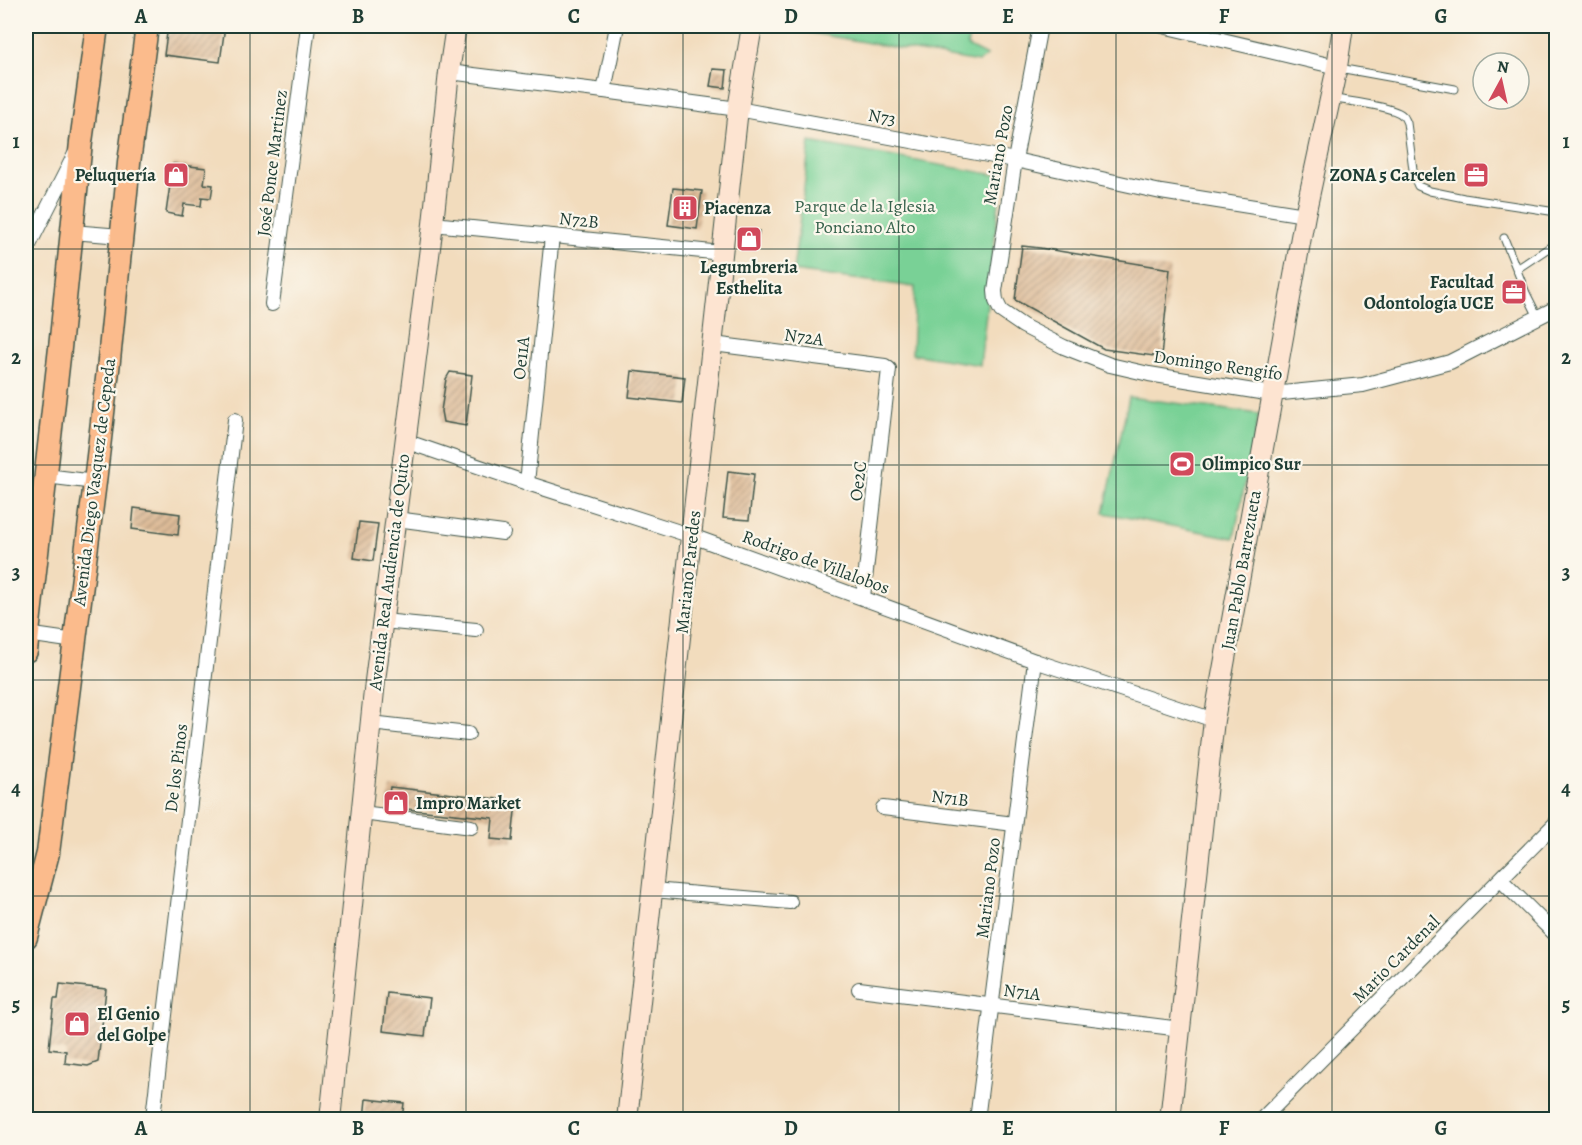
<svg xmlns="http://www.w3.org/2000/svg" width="1582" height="1145" viewBox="0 0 1582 1145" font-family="Alegreya,serif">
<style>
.green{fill:#79d196;stroke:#4c8765;stroke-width:1.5}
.building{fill:url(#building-hatch)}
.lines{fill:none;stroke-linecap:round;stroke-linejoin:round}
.lane-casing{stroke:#3f5549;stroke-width:9}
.street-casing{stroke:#3f5549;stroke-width:16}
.secondary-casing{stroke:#3f5549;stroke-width:22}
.primary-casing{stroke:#3f5549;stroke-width:25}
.lane{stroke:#fff;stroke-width:7}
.street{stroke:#fff;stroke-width:14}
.secondary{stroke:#fde4d1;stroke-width:20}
.primary{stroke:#fbbb8c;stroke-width:22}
.grid{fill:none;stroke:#1f3d34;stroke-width:1.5;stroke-opacity:0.55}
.labels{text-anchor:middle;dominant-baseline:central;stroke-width:4.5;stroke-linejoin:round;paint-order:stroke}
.street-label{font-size:18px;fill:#1f3d34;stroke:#fbf7ec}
.poi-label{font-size:18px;font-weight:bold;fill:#1f3d34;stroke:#fbf7ec;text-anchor:start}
.park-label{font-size:18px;fill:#36624c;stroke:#fbf7ec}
.neatline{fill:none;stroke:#1f3d34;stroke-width:2}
.grid-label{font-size:20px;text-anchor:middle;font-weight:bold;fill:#1f3d34}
</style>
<defs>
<pattern id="building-hatch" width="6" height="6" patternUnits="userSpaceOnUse" patternTransform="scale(1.5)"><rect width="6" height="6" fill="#ddbb98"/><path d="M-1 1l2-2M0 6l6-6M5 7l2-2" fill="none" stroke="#b3997d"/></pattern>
</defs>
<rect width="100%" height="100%" fill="#fbf7ec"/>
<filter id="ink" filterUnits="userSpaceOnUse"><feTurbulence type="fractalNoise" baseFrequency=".0167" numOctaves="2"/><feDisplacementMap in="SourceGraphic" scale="12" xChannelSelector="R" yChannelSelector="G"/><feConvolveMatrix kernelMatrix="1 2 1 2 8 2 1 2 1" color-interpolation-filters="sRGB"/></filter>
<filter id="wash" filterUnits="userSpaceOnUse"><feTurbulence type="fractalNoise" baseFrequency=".008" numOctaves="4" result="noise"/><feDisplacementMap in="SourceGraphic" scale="24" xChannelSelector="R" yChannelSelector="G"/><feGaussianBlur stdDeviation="1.35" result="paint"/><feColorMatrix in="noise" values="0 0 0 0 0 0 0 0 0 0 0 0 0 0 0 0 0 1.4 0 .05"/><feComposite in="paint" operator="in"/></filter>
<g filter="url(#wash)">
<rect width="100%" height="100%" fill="#f2dcbd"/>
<g class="green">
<polygon points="772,26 971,26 967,46 987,56 978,62"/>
<polygon points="810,142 1002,176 980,365 912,354 915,287 793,271"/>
<polygon points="1129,397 1259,414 1234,538 1104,513"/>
</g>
<g id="blocks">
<g class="building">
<polygon points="168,26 225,26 220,62 164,55"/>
<polygon points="713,69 727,70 725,88 710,86"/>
<polygon points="173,164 206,168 204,184 213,185 211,198 202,197 201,206 184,204 182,216 166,213"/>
<polygon points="673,188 702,191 697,229 668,225"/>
<polygon points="742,229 759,231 756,250 739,248"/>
<polygon points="1022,246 1040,248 1170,269 1161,357 1104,349 1015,300"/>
<polygon points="632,371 685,377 682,403 629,397"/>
<polygon points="450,372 472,375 466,426 443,422 441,411 446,379"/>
<polygon points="728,471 754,474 749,520 723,518"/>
<polygon points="134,508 180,514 178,535 132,529"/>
<polygon points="359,522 378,524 373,561 354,558"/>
<polygon points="390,787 516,801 512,841 491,839 493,818 387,807"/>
<polygon points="60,984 106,989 98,1062 88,1066 65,1063 66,1051 49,1049 54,999 58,999"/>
<polygon points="387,993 430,998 425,1036 383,1031"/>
<polygon points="366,1099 404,1103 402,1119 364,1119"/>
</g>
</g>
</g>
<g filter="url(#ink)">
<use href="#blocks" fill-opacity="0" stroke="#3f5549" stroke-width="1.5"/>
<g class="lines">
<g class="lane-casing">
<g id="lane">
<polyline points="1339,68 1455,89"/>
<path d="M1332 99C1345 100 1394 107 1402 115 1405 117 1405 119 1407 123L1414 177 1418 186 1430 191 1464 198 1556 212"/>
<polyline points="1504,238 1526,293 1538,317"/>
<polyline points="1517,269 1556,243"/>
</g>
</g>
<g class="street-casing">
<g id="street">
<polyline points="1040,26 1015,160 995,291 996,301 1001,311 1023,326 1064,347 1110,365 1149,374 1272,394 1363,385 1450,362 1556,308"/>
<polyline points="1163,26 1337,67"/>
<polyline points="449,72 604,91 738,109 1015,160 1161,192 1305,215"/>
<polyline points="604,91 617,26"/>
<polyline points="433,224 722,253"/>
<polyline points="72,232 121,236"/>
<polyline points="26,251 75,154"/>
<polyline points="272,304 308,26"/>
<polyline points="713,344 885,366 889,369 863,597"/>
<polyline points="405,441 527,483 692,536 1035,661 1214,720"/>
<polyline points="46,476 95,482"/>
<polyline points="527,483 552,236"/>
<polyline points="396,519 503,533"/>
<polyline points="383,621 476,630"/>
<polyline points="27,634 75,641"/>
<polyline points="371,723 468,734"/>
<polyline points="883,808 1014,824"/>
<polyline points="362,813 471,827"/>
<polyline points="1501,880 1556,935"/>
<polyline points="653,890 790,902"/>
<polyline points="859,989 1181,1029"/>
<polyline points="151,1120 153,1117 235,420"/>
<polyline points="977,1120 1035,661"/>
<polyline points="1261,1120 1556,823"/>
</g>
</g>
<g class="secondary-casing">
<g id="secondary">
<polyline points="330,1120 375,681 433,224 449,72 456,26"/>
<polyline points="627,1120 738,109 752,26"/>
<polyline points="1170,1120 1214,720 1305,215 1337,67 1343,26"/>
</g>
</g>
<g class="primary-casing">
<g id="primary">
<polyline points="26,651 60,348 81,142 97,26"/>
<polyline points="26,937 48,853 95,482 108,370 129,163 147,26"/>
</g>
</g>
<use href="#lane" class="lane"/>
<use href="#street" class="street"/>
<use href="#secondary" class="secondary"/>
<use href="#primary" class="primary"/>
</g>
</g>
<path class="grid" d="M250 26V1120M466 26V1120M683 26V1120M899 26V1120M1116 26V1120M1332 26V1120M26 249H1556M26 465H1556M26 680H1556M26 896H1556"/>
<defs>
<g id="shop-square" transform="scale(1.35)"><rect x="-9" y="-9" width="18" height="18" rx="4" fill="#d1495b" stroke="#fbf7ec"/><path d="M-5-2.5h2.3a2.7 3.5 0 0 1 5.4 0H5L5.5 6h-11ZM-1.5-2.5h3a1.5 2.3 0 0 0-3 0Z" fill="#fff"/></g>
<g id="office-square" transform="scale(1.35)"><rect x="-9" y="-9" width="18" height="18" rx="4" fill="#d1495b" stroke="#fbf7ec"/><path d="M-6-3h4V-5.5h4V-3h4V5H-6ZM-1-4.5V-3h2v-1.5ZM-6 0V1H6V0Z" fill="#fff"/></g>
<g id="building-square" transform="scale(1.35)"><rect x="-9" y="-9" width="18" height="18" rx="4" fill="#d1495b" stroke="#fbf7ec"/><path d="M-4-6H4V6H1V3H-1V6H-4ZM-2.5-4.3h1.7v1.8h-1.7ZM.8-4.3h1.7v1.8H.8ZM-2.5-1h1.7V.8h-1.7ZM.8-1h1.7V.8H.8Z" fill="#fff"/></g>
<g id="stadium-square" transform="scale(1.35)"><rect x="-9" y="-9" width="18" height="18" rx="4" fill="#d1495b" stroke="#fbf7ec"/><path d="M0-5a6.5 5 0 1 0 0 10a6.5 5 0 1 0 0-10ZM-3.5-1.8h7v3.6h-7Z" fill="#fff"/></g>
</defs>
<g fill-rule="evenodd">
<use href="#shop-square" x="176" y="175"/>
<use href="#office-square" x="1476" y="175"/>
<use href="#building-square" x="685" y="208"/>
<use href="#shop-square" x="749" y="239"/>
<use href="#office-square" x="1514" y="292"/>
<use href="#stadium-square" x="1182" y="464"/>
<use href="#shop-square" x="396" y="803"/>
<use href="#shop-square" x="77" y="1024"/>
</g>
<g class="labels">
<g class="street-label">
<text transform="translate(882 117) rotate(10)">N73</text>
<text transform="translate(998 155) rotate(-80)">Mariano Pozo</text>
<text transform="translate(272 163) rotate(-83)">José Ponce Martinez</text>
<text transform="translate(579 220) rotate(6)">N72B</text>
<text transform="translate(804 337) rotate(8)">N72A</text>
<text transform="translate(521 358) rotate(-84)">Oe11A</text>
<text transform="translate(1218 365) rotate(8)">Domingo Rengifo</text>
<text transform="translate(858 481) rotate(-83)">Oe2C</text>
<text transform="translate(94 482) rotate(-83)">Avenida Diego Vasquez de Cepeda</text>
<text transform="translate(816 562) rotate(20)">Rodrigo de Villalobos</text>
<text transform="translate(1241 570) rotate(-80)">Juan Pablo Barrezueta</text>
<text transform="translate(389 572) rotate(-83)">Avenida Real Audiencia de Quito</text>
<text transform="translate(688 572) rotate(-84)">Mariano Paredes</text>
<text transform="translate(176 768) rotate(-83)">De los Pinos</text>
<text transform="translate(950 798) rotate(7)">N71B</text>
<text transform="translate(988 888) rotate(-83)">Mariano Pozo</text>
<text transform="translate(1396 959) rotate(-45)">Mario Cardenal</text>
<text transform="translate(1022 992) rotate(7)">N71A</text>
</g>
<g class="poi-label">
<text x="156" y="175" text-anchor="end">Peluquería</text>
<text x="1456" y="175" text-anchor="end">ZONA 5 Carcelen</text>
<text x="704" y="208">Piacenza</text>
<text x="749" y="267" text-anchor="middle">Legumbreria<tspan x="749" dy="21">Esthelita</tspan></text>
<text x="1494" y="282" text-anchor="end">Facultad<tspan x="1494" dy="21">Odontología UCE</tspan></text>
<text x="1202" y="464">Olimpico Sur</text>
<text x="416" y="803">Impro Market</text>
<text x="97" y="1014">El Genio<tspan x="97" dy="21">del Golpe</tspan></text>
</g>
<g class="park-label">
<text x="865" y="206">Parque de la Iglesia<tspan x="865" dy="21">Ponciano Alto</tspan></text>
</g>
</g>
<rect width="1582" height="1145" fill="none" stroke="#fbf7ec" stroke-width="66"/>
<g transform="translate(1501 81) rotate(8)"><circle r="28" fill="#fbf7ec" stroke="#a3ada2" stroke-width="1.5"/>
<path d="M0-4.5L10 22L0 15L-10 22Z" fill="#d1495b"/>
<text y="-9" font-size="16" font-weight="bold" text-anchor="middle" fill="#1f3d34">N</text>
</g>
<rect x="33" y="33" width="1516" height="1079" class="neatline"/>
<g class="grid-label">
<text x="141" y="23">A</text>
<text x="358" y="23">B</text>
<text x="574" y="23">C</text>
<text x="791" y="23">D</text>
<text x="1008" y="23">E</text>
<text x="1224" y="23">F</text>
<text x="1441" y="23">G</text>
<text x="16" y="148">1</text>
<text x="1566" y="148">1</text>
<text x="16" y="364">2</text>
<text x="1566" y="364">2</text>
<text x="16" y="579">3</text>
<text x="1566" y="579">3</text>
<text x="16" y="795">4</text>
<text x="1566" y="795">4</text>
<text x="16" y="1011">5</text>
<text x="1566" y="1011">5</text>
<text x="141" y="1135">A</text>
<text x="358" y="1135">B</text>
<text x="574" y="1135">C</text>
<text x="791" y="1135">D</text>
<text x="1008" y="1135">E</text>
<text x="1224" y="1135">F</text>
<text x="1441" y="1135">G</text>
</g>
</svg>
